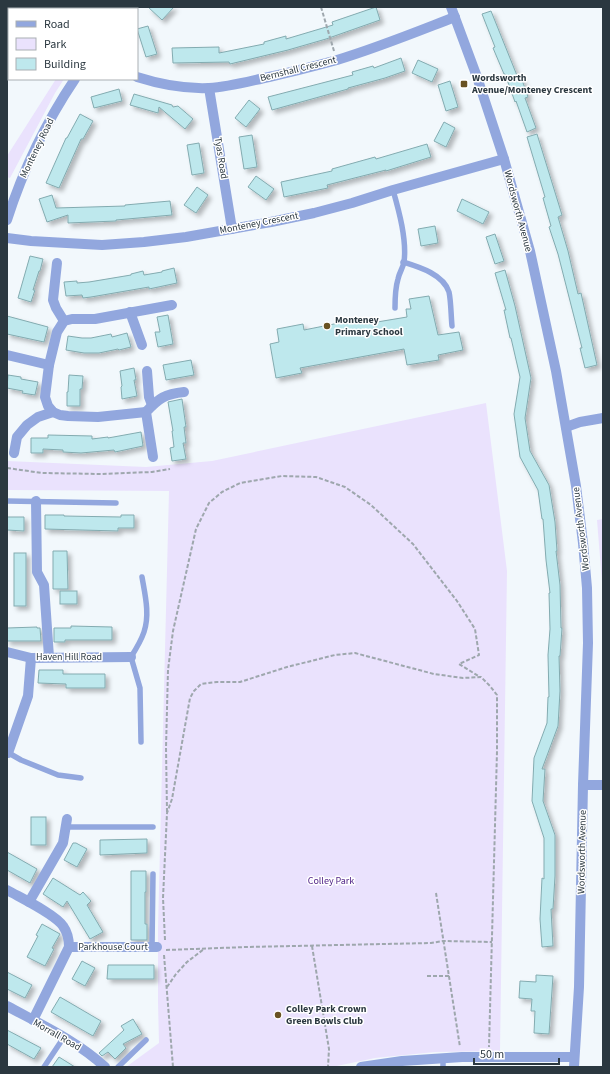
<svg xmlns="http://www.w3.org/2000/svg" width="610" height="1074" viewBox="0 0 610 1074" font-family="'Source Sans 3',sans-serif">
<style>
.green{fill:#eae2fd}
.building{fill:#bee8ed;stroke:#83abb0;filter:url(#shadow)}
.lines{fill:none;stroke-linecap:round;stroke-linejoin:round}
.path{stroke:#9ea7ad;stroke-width:2;stroke-dasharray:4 2;stroke-linecap:butt}
.service{stroke:#92a7de;stroke-width:5.5}
.minor{stroke:#92a7de;stroke-width:10}
.tertiary{stroke:#92a7de;stroke-width:10}
.poi-dot{fill:#695222;stroke:#fff;stroke-width:1.5}
.labels{text-anchor:middle;dominant-baseline:central;stroke-width:3;stroke-linejoin:round;paint-order:stroke}
.street-label{font-size:10px;fill:#2b3840;stroke:#fff}
.poi-label{font-size:10px;font-weight:bold;fill:#2b3840;stroke:#fff;text-anchor:start}
.park-label{font-size:10px;fill:#502487;stroke:#fff}
</style>
<defs>
<filter id="shadow"><feDropShadow dx="3.5" dy="3.5" stdDeviation="2" flood-color="#0004"/></filter>
</defs>
<rect width="100%" height="100%" fill="#f2f8fc"/>
<g class="green">
<polygon points="56,79 64,79 55,93 10,178 7,177 7,156"/>
<polygon points="486,403 507,571 500,1051 435,1052 375,1058 332,1067 126,1067 159,1043 158,1002 158,928 169,491 7,490 7,461 146,467 212,461"/>
<polygon points="603,519 603,666 602,582 597,520"/>
</g>
<g class="building">
<polygon points="148,7 174,7 162,20"/>
<polygon points="376,7 380,20 326,39 288,50 230,64 229,62 173,63 172,48 219,47 219,53 264,44 264,42 286,36 286,39 333,25 332,22"/>
<polygon points="491,11 518,78 521,77 528,97 525,98 536,128 527,132 516,101 515,102 505,74 504,74 493,48 495,47 482,14"/>
<polygon points="148,26 157,54 146,57 137,29"/>
<polygon points="401,58 405,71 385,78 348,88 348,89 272,110 268,97 353,75 352,72 373,66 374,68"/>
<polygon points="418,60 438,69 432,82 412,73"/>
<polygon points="450,81 458,107 446,111 438,85"/>
<polygon points="119,89 122,101 94,108 91,97"/>
<polygon points="134,94 172,105 173,107 178,106 193,119 185,129 159,107 158,113 130,105"/>
<polygon points="249,100 260,109 246,127 235,118"/>
<polygon points="80,114 93,121 83,139 81,139 59,188 46,183 66,138 67,138"/>
<polygon points="444,122 455,128 446,147 434,141"/>
<polygon points="537,134 562,215 558,217 568,251 578,294 581,293 597,365 585,368 580,348 582,348 558,254 549,227 551,226 543,198 545,197 527,137"/>
<polygon points="252,135 257,167 244,169 239,137"/>
<polygon points="199,143 204,173 192,175 187,145"/>
<polygon points="427,144 431,157 386,171 386,170 327,185 328,188 284,197 281,182 332,171 332,169 375,157 376,159"/>
<polygon points="256,176 274,189 266,200 248,187"/>
<polygon points="197,187 208,195 196,213 184,205"/>
<polygon points="52,195 56,208 125,206 125,205 170,201 172,215 116,220 116,221 68,223 68,215 47,222 39,199"/>
<polygon points="462,199 489,212 483,224 457,211"/>
<polygon points="435,226 438,243 421,246 418,229"/>
<polygon points="495,234 504,261 495,264 486,237"/>
<polygon points="30,256 43,259 40,271 39,271 33,290 35,290 31,302 18,298"/>
<polygon points="174,268 177,283 149,289 149,287 91,297 83,298 82,295 66,296 64,282 77,281 77,283 89,282 131,275 131,274 143,271 144,275 162,272 162,271"/>
<polygon points="505,270 515,306 531,378 525,418 530,451 549,485 555,522 557,551 556,551 560,585 561,628 562,628 560,656 559,656 560,691 558,726 542,769 545,769 543,801 555,835 555,876 553,909 551,909 553,946 542,947 540,919 542,878 544,879 544,838 532,801 534,758 547,723 548,697 549,697 548,655 550,629 549,593 550,593 546,560 543,519 542,519 538,490 520,457 514,414 520,377 511,338 510,338 504,310 506,310 495,273"/>
<polygon points="429,296 438,335 459,332 463,350 438,355 439,360 407,365 404,349 300,368 302,373 276,378 270,344 279,342 277,329 303,324 304,330 364,318 365,324 407,317 406,309 411,309 409,299"/>
<polygon points="168,315 173,344 158,347 155,332 160,332 157,317"/>
<polygon points="7,316 48,327 44,342 7,334"/>
<polygon points="127,333 131,347 119,350 118,349 99,353 84,353 66,350 68,336 82,338 91,338 111,334 112,337"/>
<polygon points="191,360 194,375 166,380 163,365"/>
<polygon points="134,368 136,380 134,380 137,396 122,399 121,387 122,386 120,371"/>
<polygon points="8,375 21,377 21,379 38,382 35,395 22,393 23,391 7,388"/>
<polygon points="69,375 83,376 82,389 80,389 80,406 67,406 67,392 68,392"/>
<polygon points="182,399 186,427 184,427 186,443 183,443 186,459 172,461 170,448 174,447 172,431 173,431 168,402"/>
<polygon points="141,432 143,446 115,452 114,450 81,453 63,452 63,450 43,449 43,453 31,453 31,438 48,438 48,435 92,436 92,439 108,437 108,438"/>
<polygon points="45,515 64,515 64,516 121,517 121,515 134,515 134,528 118,528 118,531 45,529"/>
<polygon points="7,517 24,517 24,531 7,530"/>
<polygon points="53,551 67,551 68,589 53,589"/>
<rect x="14" y="553" width="12" height="53"/>
<rect x="60" y="591" width="17" height="13"/>
<polygon points="71,626 112,627 112,640 65,640 65,642 54,642 54,628 71,628"/>
<polygon points="37,627 37,628 40,628 41,641 7,641 7,628"/>
<polygon points="39,670 63,670 63,674 105,674 105,688 66,688 66,684 38,683"/>
<rect x="31" y="817" width="15" height="28"/>
<polygon points="147,839 147,853 100,855 100,840"/>
<polygon points="73,843 76,843 87,849 77,867 64,860"/>
<polygon points="7,852 37,869 30,883 7,870"/>
<polygon points="131,871 146,871 146,892 145,892 145,924 147,924 147,940 131,940"/>
<polygon points="53,878 80,895 83,892 91,901 87,905 103,932 90,939 67,901 63,907 43,894"/>
<polygon points="42,924 60,934 52,948 54,949 45,966 27,957 38,936 36,935"/>
<polygon points="82,961 95,968 85,986 72,979"/>
<polygon points="108,965 154,965 154,979 107,979"/>
<polygon points="7,972 32,985 25,998 7,989"/>
<polygon points="536,975 553,976 549,1034 534,1033 535,1011 531,1011 532,999 519,998 520,981 536,982"/>
<polygon points="60,997 101,1021 93,1036 51,1012"/>
<polygon points="133,1019 142,1034 123,1044 126,1048 115,1059 108,1052 102,1056 99,1053 124,1030 121,1026"/>
<polygon points="7,1030 41,1048 34,1059 7,1044"/>
<polygon points="59,1057 75,1067 52,1067"/>
</g>
<g class="lines">
<g class="path">
<polyline points="321,7 334,51"/>
<polyline points="7,468 42,473 101,474 152,472 170,469"/>
<polyline points="167,812 166,748 168,670 173,631 196,529 209,503 222,492 240,483 282,476 316,477 345,487 371,505 413,544 457,601 475,629 479,655 459,664 480,677"/>
<polyline points="436,893 460,1047"/>
<polyline points="165,940 163,898 167,813 172,799 190,698 194,691 201,684 217,682 240,682 287,667 335,655 355,653 434,674 463,678 481,677 490,686 497,695 497,751 489,1047"/>
<polyline points="312,946 329,1049 328,1067"/>
<polyline points="166,950 247,947 431,943 443,941 492,942"/>
<polyline points="164,955 173,1067"/>
<polyline points="427,976 449,976"/>
<polyline points="167,987 176,974 187,962 204,949"/>
</g>
<g class="service">
<path d="M393 190C399 211 407 240 404 262 403 268 399 273 398 279 395 289 395 298 395 308"/>
<path d="M403 262C419 267 443 274 449 292 451 301 451 316 452 326"/>
<polyline points="7,501 116,503"/>
<path d="M141 742 140 688 131 657C136 649 141 641 144 632 150 614 145 595 142 577"/>
<polyline points="7,752 21,760 58,775 81,778"/>
<polyline points="66,827 153,827"/>
<polyline points="152,947 153,874"/>
<polyline points="443,1058 443,1067"/>
<polyline points="44,1067 64,1037"/>
<polyline points="118,1067 146,1040"/>
</g>
<g class="minor">
<polyline points="125,9 127,7"/>
<path d="M137 77C159 84 185 89 209 88 229 87 250 81 269 77 292 72 315 66 337 60 377 48 416 32 455 17"/>
<polyline points="209,88 232,229"/>
<path d="M7 220C23 170 46 122 75 79"/>
<polyline points="7,238 31,241 102,245 144,242 186,237 271,222 314,213 352,203 393,190 504,159"/>
<polyline points="57,263 53,300 56,308 64,321"/>
<polyline points="130,312 142,345"/>
<polyline points="7,355 49,365"/>
<polyline points="147,371 149,397 152,405"/>
<polyline points="146,412 98,417 68,416 60,415 53,412 48,406 45,397 49,365 57,332 64,321 72,319 95,319 172,305"/>
<polyline points="566,427 580,422 603,418"/>
<polyline points="14,453 17,437 27,425 38,417 53,412"/>
<path d="M153 457 146 412C159 398 165 394 184 392"/>
<polyline points="36,501 37,572 44,585 49,657"/>
<polyline points="7,652 31,658 131,657"/>
<polyline points="8,753 28,696 31,658"/>
<polyline points="583,785 603,785"/>
<path d="M7 890C21 898 55 914 63 926 68 933 69 940 69 947L33 1020"/>
<polyline points="29,902 63,843 67,819"/>
<polyline points="69,947 157,947"/>
<path d="M7 1006C40 1024 77 1041 105 1067"/>
<polyline points="361,1067 402,1061 462,1057 574,1057"/>
</g>
<polyline class="tertiary" points="451,7 477,77 504,159 530,251 556,371 576,486 583,543 587,588 588,643 583,785 579,987 574,1067"/>
</g>
<g class="poi-dot">
<rect x="460" y="80" width="8" height="8" rx="2"/>
<circle cx="327" cy="326" r="4"/>
<circle cx="278" cy="1015" r="4"/>
</g>
<g class="labels">
<g class="street-label">
<text transform="translate(298 69) rotate(-14)">Bernshall Crescent</text>
<text transform="translate(37 148) rotate(-64)">Monteney Road</text>
<text transform="translate(221 158) rotate(81)">Tyas Road</text>
<text transform="translate(518 211) rotate(75)">Wordsworth Avenue</text>
<text transform="translate(259 223) rotate(-11)">Monteney Crescent</text>
<text transform="translate(581 529) rotate(-97)">Wordsworth Avenue</text>
<text x="69" y="657">Haven Hill Road</text>
<text transform="translate(582 852) rotate(-89)">Wordsworth Avenue</text>
<text x="113" y="947">Parkhouse Court</text>
<text transform="translate(57 1035) rotate(30)">Morrall Road</text>
</g>
<g class="poi-label">
<text x="472" y="78">Wordsworth<tspan x="472" dy="12">Avenue/Monteney Crescent</tspan></text>
<text x="335" y="320">Monteney<tspan x="335" dy="12">Primary School</tspan></text>
<text x="286" y="1009">Colley Park Crown<tspan x="286" dy="12">Green Bowls Club</tspan></text>
</g>
<g class="park-label">
<text x="331" y="881">Colley Park</text>
</g>
</g>
<rect width="610" height="1074" fill="none" stroke="#2b3840" stroke-width="16"/>
<rect x="8" y="8" width="130" height="72" fill="#ffffff" stroke="#aaafb3"/>
<rect x="16" y="21" width="20" height="6" fill="#92a7de" stroke="#aaafb3"/>
<text x="44" y="28" font-size="12" fill="#2b3840">Road</text>
<rect x="16" y="38" width="20" height="12" fill="#eae2fd" stroke="#aaafb3"/>
<text x="44" y="48" font-size="12" fill="#2b3840">Park</text>
<rect x="16" y="58" width="20" height="12" fill="#bee8ed" stroke="#aaafb3"/>
<text x="44" y="68" font-size="12" fill="#2b3840">Building</text>
<path d="M474 1058v6h85v-6" fill="none" stroke="#2b3840" stroke-width="2"/>
<text x="480" y="1058" font-size="12" fill="#2b3840" stroke="#ffffff" stroke-width="3" paint-order="stroke">50 m</text>
</svg>
